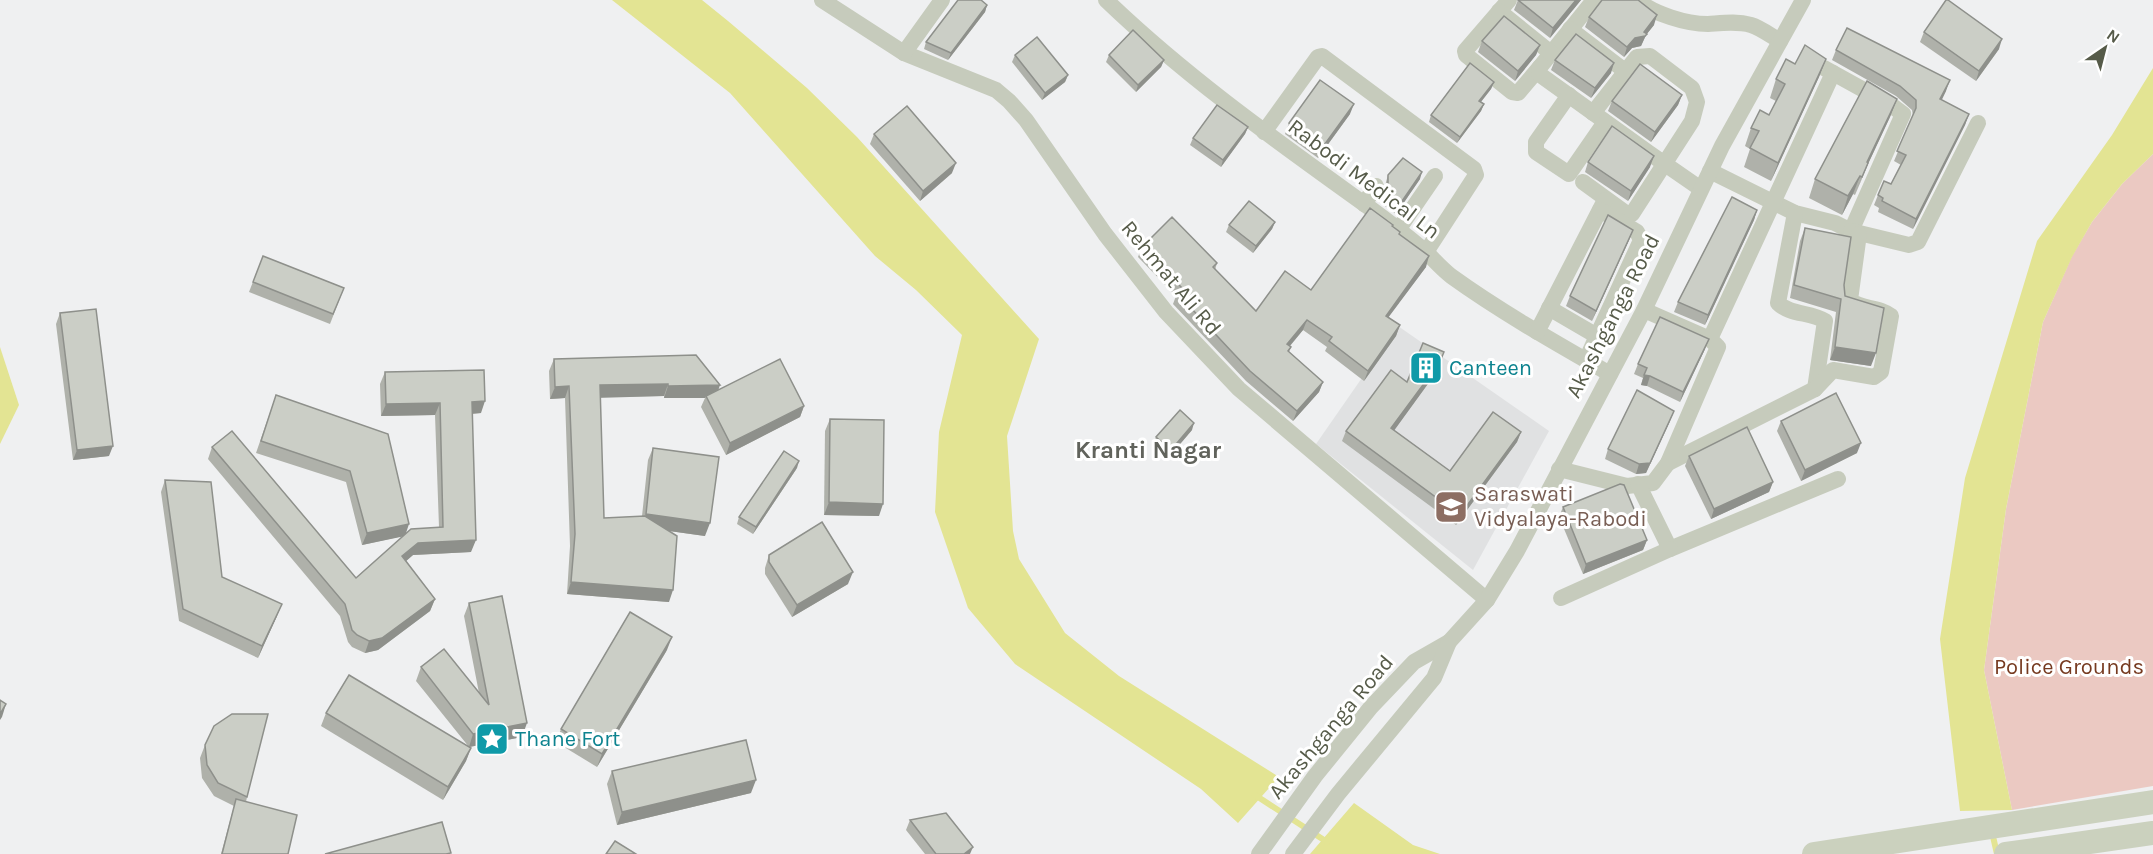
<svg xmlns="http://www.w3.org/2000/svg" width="2153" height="854" viewBox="0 0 2153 854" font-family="Karla,sans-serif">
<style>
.education{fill:#e0e1e2}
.green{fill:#ebc9c2}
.water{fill:#e3e493}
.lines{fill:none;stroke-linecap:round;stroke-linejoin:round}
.stream{stroke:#e3e493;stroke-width:6}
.street{stroke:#c6cbbc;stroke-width:16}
.secondary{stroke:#cbd1be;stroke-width:24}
.wall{fill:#afb1aa}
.shaded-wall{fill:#8e908b}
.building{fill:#cbcec6;stroke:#8e908b;stroke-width:1.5}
.labels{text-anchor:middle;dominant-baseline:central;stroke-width:6;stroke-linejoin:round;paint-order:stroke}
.street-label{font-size:22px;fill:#565b49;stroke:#fff}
.culture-label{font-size:22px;fill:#0d838f;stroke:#fff;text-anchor:start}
.education-label{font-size:22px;fill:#785e54;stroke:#fff;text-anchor:start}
.park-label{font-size:22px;fill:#763a20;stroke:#fff}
.neighbourhood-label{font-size:24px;font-weight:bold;fill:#61635c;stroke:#fff}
</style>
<rect width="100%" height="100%" fill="#eff0f1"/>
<polygon class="education" points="1398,326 1549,431 1473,570 1316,444"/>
<polygon class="green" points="2153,154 2153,786 2012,810 1984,670 2006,509 2043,322 2072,256 2092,222 2122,184"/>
<g class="water">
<polygon points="612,0 702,0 728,21 807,88 857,137 1039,339 1007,436 1013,531 1019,559 1065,633 1119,676 1279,777 1238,823 1201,789 1015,664 968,608 935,512 939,432 962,335 916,290 875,256 730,93"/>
<polygon points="2153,68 2153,154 2122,184 2092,222 2072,257 2043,322 2006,509 1984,670 2012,810 1960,811 1940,639 1965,478 2037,241 2112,135"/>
<polygon points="0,347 19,405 0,444"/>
<polygon points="1354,803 1413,845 1440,854 1310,854"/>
</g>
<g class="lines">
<g class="stream">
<polyline points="1255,795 1327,842"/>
<polyline points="1992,832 1997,854"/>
</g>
<g class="street">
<polyline points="822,0 904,53 996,90 1009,101 1026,120 1105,234 1166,312 1239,389 1487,600"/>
<path d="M1106 0C1185 76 1274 139 1363 203 1385 219 1408 236 1428 254 1435 261 1442 269 1451 276 1501 312 1556 343 1610 374"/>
<polyline points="1509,0 1465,51 1466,55 1512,92 1518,93 1540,67"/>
<polyline points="1594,0 1540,67 1539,74 1649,153 1701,189"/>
<path d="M1637 0C1654 14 1686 24 1708 24 1723 23 1737 21 1751 25 1761 28 1771 36 1780 41"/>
<polyline points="1499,11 1551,53"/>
<polyline points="1570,29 1625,71"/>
<polyline points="904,53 942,0"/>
<polyline points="1569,95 1536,142 1536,152 1569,174 1605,122"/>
<polyline points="1264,132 1318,57 1322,56 1474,169 1476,175 1426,252"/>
<polyline points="1710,171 1795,213 1835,223 1851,231 1903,114 1891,105 1824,68"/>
<polyline points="1583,182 1627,214 1632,214 1692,121 1697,102 1692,88 1650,56 1637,57 1593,113"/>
<polyline points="1364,204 1376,186"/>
<path d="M1795 213 1778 303C1790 315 1811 312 1825 321L1815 389"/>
<polyline points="1398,230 1435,176"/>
<polyline points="1851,231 1909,245 1918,242 1978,123"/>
<polyline points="1549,308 1597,336"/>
<polyline points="1644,310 1710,339"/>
<polyline points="1537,332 1605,200"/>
<polyline points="1586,360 1641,240 1637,232 1600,210"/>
<path d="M1668 463 1815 389 1833 370 1874 377 1881 372 1891 316C1879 306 1861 310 1850 300L1859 234"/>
<polyline points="1559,469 1627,486 1653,483 1668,463 1718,347 1710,339 1833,73"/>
<polyline points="1638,484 1670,549 1838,479"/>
<polyline points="1561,598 1670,549"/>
<polyline points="1259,854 1315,776 1371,707 1414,662 1449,642"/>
<polyline points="1293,854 1338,794 1434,678 1449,642 1487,600 1517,551 1644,310 1722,146 1803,0"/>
</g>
<g class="secondary">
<polyline points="1814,854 2153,802"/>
<polyline points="2006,854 2153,833"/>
</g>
</g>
<g class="wall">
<polygon points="1518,0 1581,0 1550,38 1514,10"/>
<polygon points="987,5 985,12 948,60 924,49 926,42"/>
<polygon points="1589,17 1654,25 1646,35 1641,46 1632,48 1624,57 1585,27"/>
<polygon points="1924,32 1999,49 1976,81 1920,42"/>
<polygon points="1482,41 1540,45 1536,55 1515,81 1478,52"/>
<polygon points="1836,50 1946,91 1941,100 1969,114 1965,125 1913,229 1878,212 1879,208 1874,205 1878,195 1891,184 1901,165 1894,161 1913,116 1912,110 1896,96 1832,60"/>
<polygon points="1015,55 1068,75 1065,82 1042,100 1012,62"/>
<polygon points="1109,55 1164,60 1161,67 1136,92 1106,62"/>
<polygon points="1826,59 1819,77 1771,181 1744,167 1750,149 1745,146 1751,128 1769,115 1776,101 1770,98 1776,79 1795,64"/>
<polygon points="1555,60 1611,73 1591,98 1551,70"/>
<polygon points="1494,82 1491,89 1481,102 1484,104 1481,111 1457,143 1429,122 1431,115"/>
<polygon points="1682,95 1678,105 1651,142 1608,111 1612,101"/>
<polygon points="1897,99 1890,117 1868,164 1855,195 1853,194 1842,215 1809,198 1815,179"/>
<polygon points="1350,114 1318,158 1285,134 1289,123"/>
<polygon points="1248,127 1245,134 1221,167 1190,145 1193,138"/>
<polygon points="874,134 952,173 920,201 870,144"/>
<polygon points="1588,162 1650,167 1628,201 1585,172"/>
<polygon points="1388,175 1420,179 1396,214 1378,201 1381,194 1385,188 1386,182"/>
<polygon points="1757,210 1754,220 1705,325 1674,312 1678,302"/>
<polygon points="1275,222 1272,229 1253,253 1226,232 1229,225"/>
<polygon points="1392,227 1400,232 1399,234 1426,267 1388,317 1400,325 1396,336 1364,381 1325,351 1327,347 1303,330 1290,346 1291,347 1289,352 1323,382 1319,392 1293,421 1246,381 1229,363 1173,304 1176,296 1138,257 1142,247 1217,263 1215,270 1256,311 1311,290"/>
<polygon points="1805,228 1844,285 1845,296 1871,366 1830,360 1836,312 1790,298 1800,241"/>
<polygon points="1633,230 1629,240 1592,321 1566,306 1570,296"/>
<polygon points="263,256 344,288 330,324 249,292"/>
<polygon points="60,313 109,456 73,460 56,324"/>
<polygon points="1705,349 1680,402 1647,386 1641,385 1643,378 1634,374 1638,364"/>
<polygon points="1444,352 1432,381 1430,381 1394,430 1450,471 1521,432 1517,442 1456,525 1342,441 1346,431"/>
<polygon points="554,359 804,406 800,417 726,455 701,407 705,398 664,398 664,396 600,397 604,518 642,516 648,460 653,448 705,536 669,531 669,602 567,594 570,546 565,398 550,399 549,371"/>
<polygon points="385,372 481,413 472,414 471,552 413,555 406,561 435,599 430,611 378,650 365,653 352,647 348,642 340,616 208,459 212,447 356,578 403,536 362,545 346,482 256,453 276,395 388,434 406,533 439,527 435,415 381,416 380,384"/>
<polygon points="830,419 879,516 824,515 825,431"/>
<polygon points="1670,421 1646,473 1636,474 1605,459 1608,449"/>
<polygon points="1781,421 1857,453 1801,481 1777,431"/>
<polygon points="1192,430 1169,457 1154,444 1156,437"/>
<polygon points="1689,456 1773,482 1769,492 1711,519 1685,466"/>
<polygon points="797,468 753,534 737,524 739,517"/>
<polygon points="165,480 222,577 277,616 258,658 179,621 161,492"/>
<polygon points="1563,507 1647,540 1643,550 1583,574 1559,517"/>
<polygon points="769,555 848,584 792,617 765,574 765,568"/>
<polygon points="469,603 522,737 469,747 416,681 421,667 479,693 464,616"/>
<polygon points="667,650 597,767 556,742 561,729"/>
<polygon points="326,713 471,748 466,761 443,800 321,726"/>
<polygon points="205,745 247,797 246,802 288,854 221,854 234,806 214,796 202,778 200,758"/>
<polygon points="612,771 751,793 617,825 607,784"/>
<polygon points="910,820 970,854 925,854 906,830"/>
</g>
<g class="shaded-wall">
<polygon points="1576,0 1581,0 1550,38 1553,28"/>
<polygon points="987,5 985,12 948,60 951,53"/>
<polygon points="1657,15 1654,25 1646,35 1641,46 1632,48 1624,57 1627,47"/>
<polygon points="2002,39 1999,49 1976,81 1979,71"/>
<polygon points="1540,45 1536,55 1515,81 1518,71"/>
<polygon points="1826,59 1819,77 1771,181 1778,163"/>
<polygon points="1164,60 1161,67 1136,92 1138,85"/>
<polygon points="1614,63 1611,73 1591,98 1595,88"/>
<polygon points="1068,75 1065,82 1042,100 1045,93"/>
<polygon points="1950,80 1946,91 1937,110 1940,99"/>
<polygon points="1494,82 1491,89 1476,108 1479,101"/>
<polygon points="1682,95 1678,105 1651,142 1655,132"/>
<polygon points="1897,99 1890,117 1868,164 1855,195 1866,168 1860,180 1867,162"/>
<polygon points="1354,104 1350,114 1318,158 1322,148"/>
<polygon points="1484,104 1481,111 1457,143 1460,137"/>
<polygon points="1969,114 1965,125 1913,229 1916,219"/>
<polygon points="1248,127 1245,134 1221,167 1223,160"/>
<polygon points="1654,156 1650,167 1628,201 1631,191"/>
<polygon points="956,163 952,173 920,201 923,191"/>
<polygon points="1422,172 1420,179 1396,214 1398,207"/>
<polygon points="1860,176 1853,194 1842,215 1848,196"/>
<polygon points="1757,210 1754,220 1705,325 1708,315"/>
<polygon points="1275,222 1272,229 1253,253 1256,246"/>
<polygon points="1633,230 1629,240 1592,321 1596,311"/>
<polygon points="1429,256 1426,267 1382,326 1386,316"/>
<polygon points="1307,320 1303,330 1283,354 1287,344"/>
<polygon points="1400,325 1396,336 1364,381 1368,371"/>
<polygon points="1709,339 1705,349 1680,402 1683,392"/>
<polygon points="1835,347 1876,353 1871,366 1830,360"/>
<polygon points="1434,370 1430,381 1388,439 1391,428"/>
<polygon points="1644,375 1650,376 1647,386 1641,385"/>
<polygon points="1323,382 1319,392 1293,421 1297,411"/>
<polygon points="668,384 664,396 595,398 600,385"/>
<polygon points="720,385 716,397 706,396 705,398 664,398 668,386"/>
<polygon points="569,386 565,398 550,399 555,387"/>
<polygon points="485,401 481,413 467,414 472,402"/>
<polygon points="440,403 435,415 381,416 386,404"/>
<polygon points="804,406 800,417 726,455 730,443"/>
<polygon points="1674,411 1670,421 1646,473 1636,474 1639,464"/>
<polygon points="1194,423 1192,430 1169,457 1171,450"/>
<polygon points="1521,432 1517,442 1456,525 1460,515"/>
<polygon points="1861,443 1857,453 1801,481 1805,470"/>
<polygon points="113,446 109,456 73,460 77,450"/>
<polygon points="799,461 797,468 753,534 756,527"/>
<polygon points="1773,482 1769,492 1711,519 1714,509"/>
<polygon points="829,502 883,504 879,516 824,515"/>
<polygon points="646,514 710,523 705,536 641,527"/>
<polygon points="409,524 405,536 362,545 367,533"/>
<polygon points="476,540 471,552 413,555 398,568 402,556 418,543"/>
<polygon points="1647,540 1643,550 1583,574 1586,564"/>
<polygon points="853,572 848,584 792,617 797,605"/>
<polygon points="571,582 673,590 669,602 567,594"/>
<polygon points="435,599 430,611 378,650 365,653 369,641"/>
<polygon points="282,604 277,616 258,658 262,646"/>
<polygon points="672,637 667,650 597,767 602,754"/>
<polygon points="6,704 2,717 0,720 0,714"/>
<polygon points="527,723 522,737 469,747 473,734"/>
<polygon points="471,748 466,761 443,800 448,787"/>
<polygon points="756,780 751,793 617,825 622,812"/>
<polygon points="973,847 970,854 964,854"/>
</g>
<g class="building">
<polygon points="958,0 981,0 987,5 951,53 926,42"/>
<polygon points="1518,0 1576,0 1553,28"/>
<polygon points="1602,0 1638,0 1657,15 1644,32 1647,34 1645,36 1635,38 1627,47 1589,17"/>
<polygon points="1946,0 1948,0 2002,39 1979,71 1924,32"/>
<polygon points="1504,16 1540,45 1518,71 1482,41"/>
<polygon points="1847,28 1950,80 1940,99 1969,114 1916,219 1882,201 1883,198 1878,195 1884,181 1891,184 1906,155 1897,151 1916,108 1916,100 1900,86 1836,50"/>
<polygon points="1133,30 1164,60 1138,85 1109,55"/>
<polygon points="1576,34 1614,63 1595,88 1555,60"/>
<polygon points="1037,37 1068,75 1045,93 1015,55"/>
<polygon points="1805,45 1826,59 1778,163 1750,148 1759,131 1751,128 1760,110 1769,115 1785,84 1776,79 1786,59 1795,64"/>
<polygon points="1470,63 1494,82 1479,101 1484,104 1460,137 1431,115"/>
<polygon points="1640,64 1682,95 1655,132 1612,101"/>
<polygon points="1320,80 1354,104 1322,148 1289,123"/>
<polygon points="1867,81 1897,99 1867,162 1868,163 1862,177 1860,176 1848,196 1815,179"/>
<polygon points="1217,105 1248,127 1223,160 1193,138"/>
<polygon points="907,106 956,163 923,191 874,134"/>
<polygon points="1612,126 1654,156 1631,191 1588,162"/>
<polygon points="1403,158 1422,172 1398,207 1381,194 1388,184 1388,175"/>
<polygon points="1732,197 1757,210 1708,315 1678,302"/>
<polygon points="1249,201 1275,222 1256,246 1229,225"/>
<polygon points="1370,208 1393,225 1392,226 1400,232 1399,234 1429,256 1386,316 1400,325 1368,371 1329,341 1332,337 1307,320 1287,344 1291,347 1288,351 1323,382 1297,411 1250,371 1233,353 1177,293 1182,288 1142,247 1172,217 1217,263 1213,267 1256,311 1285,271 1311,290"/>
<polygon points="1608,215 1633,230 1596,311 1570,296"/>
<polygon points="1805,228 1851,237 1844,285 1845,296 1884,308 1876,353 1835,347 1841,299 1794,285"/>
<polygon points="263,256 344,288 333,314 253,282"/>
<polygon points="96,309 113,446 77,450 60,313"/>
<polygon points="1660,317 1709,339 1683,392 1650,376 1644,375 1647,368 1638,364"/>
<polygon points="1423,343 1444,352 1436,371 1434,370 1391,428 1450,471 1493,412 1521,432 1460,515 1346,431 1391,370 1407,382"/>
<polygon points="696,355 720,385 668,386 668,384 600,385 604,518 645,516 677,536 673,590 571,582 575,534 569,386 555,387 554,359"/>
<polygon points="780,359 804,406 730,443 706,396"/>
<polygon points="484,370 485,401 472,402 476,540 418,543 402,556 435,599 382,638 369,641 357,635 352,630 345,604 212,447 232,431 356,578 411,529 443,527 440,403 386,404 385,372"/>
<polygon points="1637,390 1674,411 1650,463 1639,464 1608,449"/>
<polygon points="1836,393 1861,443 1805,470 1781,421"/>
<polygon points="276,395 388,434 409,524 367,533 350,471 261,441"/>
<polygon points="1180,410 1194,423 1171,450 1156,437"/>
<polygon points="830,419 884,420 883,504 829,502"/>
<polygon points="1747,427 1773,482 1714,509 1689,456"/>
<polygon points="653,448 719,457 710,523 646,514"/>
<polygon points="784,451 799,461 756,527 739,517"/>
<polygon points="165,480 211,482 222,577 282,604 262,646 183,609"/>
<polygon points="1620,484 1624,485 1647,540 1586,564 1563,507"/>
<polygon points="822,522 853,572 797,605 769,562 769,555"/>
<polygon points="502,596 527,723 473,734 421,667 444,649 489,705 469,603"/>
<polygon points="630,612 672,637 602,754 561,729"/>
<polygon points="349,675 471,748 448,787 326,713"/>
<polygon points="0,700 6,704 0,714"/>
<polygon points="232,714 268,714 247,797 218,783 207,765 205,745 214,726"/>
<polygon points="746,740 756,780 622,812 612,771"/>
<polygon points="236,799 297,815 288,854 222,854"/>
<polygon points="946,813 973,847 964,854 936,854 910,820"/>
<polygon points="442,822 451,853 446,854 325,854"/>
<polygon points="615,841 636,854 606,854"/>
</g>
<defs>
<g id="building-square" transform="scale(1.725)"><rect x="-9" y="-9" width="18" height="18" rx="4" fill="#0f9aa8" stroke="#fff"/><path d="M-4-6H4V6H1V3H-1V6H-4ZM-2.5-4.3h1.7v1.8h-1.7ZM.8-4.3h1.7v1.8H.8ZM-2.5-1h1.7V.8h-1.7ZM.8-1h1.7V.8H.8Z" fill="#fff"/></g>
<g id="school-square" transform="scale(1.725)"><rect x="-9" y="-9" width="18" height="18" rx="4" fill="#8d6e63" stroke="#fff"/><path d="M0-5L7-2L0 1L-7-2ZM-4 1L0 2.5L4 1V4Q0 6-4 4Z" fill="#fff"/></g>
<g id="sight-square" transform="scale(1.725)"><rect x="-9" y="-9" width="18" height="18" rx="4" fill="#0f9aa8" stroke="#fff"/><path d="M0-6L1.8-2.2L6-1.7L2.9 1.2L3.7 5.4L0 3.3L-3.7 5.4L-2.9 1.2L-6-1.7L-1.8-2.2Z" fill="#fff"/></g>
</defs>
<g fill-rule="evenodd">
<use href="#building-square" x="1426" y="368"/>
<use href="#school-square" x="1451" y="507"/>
<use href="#sight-square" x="492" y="739"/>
</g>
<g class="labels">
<g class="street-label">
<text transform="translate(1364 179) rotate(37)">Rabodi Medical Ln</text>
<text transform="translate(1171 278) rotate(50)">Rehmat Ali Rd</text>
<text transform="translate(1613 316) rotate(-63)">Akashganga Road</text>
<text transform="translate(1331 727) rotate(-50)">Akashganga Road</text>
</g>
<g class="culture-label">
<text x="1449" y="368">Canteen</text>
<text x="515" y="739">Thane Fort</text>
</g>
<g class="education-label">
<text x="1474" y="494">Saraswati<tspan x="1474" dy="25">Vidyalaya-Rabodi</tspan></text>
</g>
<g class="park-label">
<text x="2069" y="667">Police Grounds</text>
</g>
<g class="neighbourhood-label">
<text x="1148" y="450">Kranti Nagar</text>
</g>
</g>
<g transform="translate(2105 48) rotate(35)" stroke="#ffffff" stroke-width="4.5" paint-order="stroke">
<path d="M0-4.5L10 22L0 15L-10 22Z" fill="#565b49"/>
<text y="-9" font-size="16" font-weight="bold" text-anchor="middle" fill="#565b49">N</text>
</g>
</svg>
